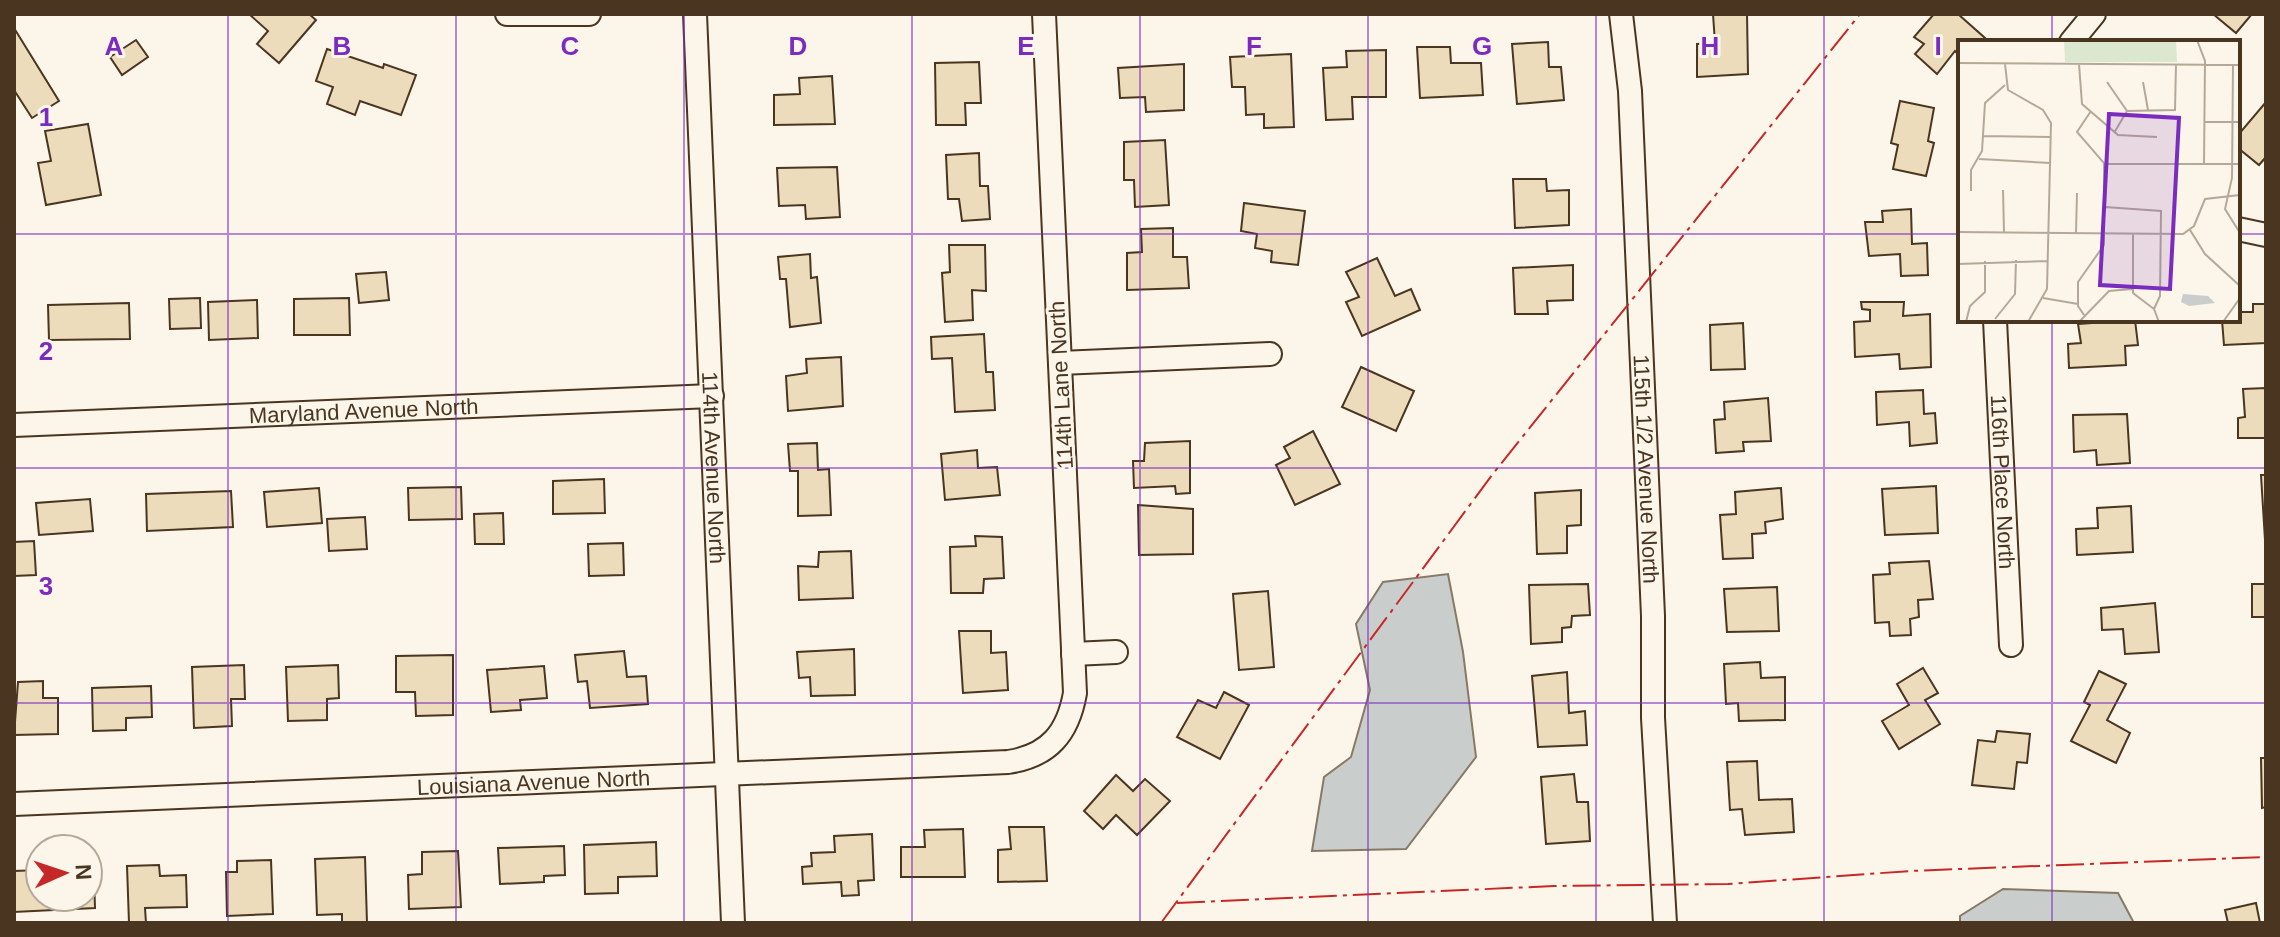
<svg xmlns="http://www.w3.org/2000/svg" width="2280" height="937" viewBox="0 0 2280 937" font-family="Arial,sans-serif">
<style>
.water{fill:#c9cecd;stroke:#887966;stroke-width:2}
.building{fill:#ecdcbc;stroke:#4a3520;stroke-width:2}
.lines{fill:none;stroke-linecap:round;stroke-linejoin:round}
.street-casing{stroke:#4a3520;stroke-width:26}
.street{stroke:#fbf6e9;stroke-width:22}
.power{stroke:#c62828;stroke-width:2;stroke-dasharray:28 6 4 6;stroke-linecap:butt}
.grid{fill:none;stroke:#7b2cbf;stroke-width:2;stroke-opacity:0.55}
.labels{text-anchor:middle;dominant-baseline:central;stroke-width:6;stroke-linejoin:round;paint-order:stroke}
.street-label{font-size:22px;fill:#4a3520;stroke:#fbf6e9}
.inset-road{fill:none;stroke:#b4a999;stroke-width:2}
.view{fill:#7b2cbf;fill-opacity:0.15;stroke:#7b2cbf;stroke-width:4}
.inset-edge{fill:none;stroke:#4a3520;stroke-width:4}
.grid-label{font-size:26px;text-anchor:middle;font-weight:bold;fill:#7b2cbf;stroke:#fbf6e9;stroke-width:6;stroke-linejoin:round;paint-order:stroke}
</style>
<rect width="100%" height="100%" fill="#fbf6e9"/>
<g class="water">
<polygon points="1448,574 1463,652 1476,757 1406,849 1312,851 1324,777 1351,757 1370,690 1356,624 1383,582"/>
<polygon points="2003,889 2118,893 2134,923 1960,923 1960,916"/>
</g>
<g class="building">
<polygon points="249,14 309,14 316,20 279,63 257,44 268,31"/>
<polygon points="1713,14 1747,14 1748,74 1697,77 1697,44 1715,43"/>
<polygon points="1934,14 1958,14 1985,38 1982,42 1960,42 1960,56 1955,51 1937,74 1915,54 1924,44 1914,37"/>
<polygon points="2213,14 2252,14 2236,33"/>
<polygon points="14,28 59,101 32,118 14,90"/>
<polygon points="136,40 148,57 122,75 110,57"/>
<polygon points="1548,42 1549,67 1561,67 1564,100 1517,104 1512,44"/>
<polygon points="1417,47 1450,47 1451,63 1481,63 1483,95 1420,98"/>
<polygon points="327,49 383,68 384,64 416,75 401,115 360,101 355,115 327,104 333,87 316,81"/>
<polygon points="1386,50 1386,97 1352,97 1353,119 1326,120 1323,68 1347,67 1346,51"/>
<polygon points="1291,54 1294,127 1264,128 1264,114 1246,115 1245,87 1232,87 1230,57"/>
<polygon points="979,62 981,103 965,103 966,125 936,125 935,63"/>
<polygon points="1184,64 1184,110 1146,112 1145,97 1120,98 1118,68"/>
<polygon points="832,76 835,124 774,125 774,95 800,94 799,78"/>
<polygon points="1900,101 1934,108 1928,141 1934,143 1926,176 1893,169 1898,145 1891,143"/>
<polygon points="2266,102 2266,157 2259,165 2238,148 2238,135"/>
<polygon points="88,124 101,195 46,205 38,163 51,161 45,131"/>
<polygon points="1165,140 1169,205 1135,207 1134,180 1124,180 1124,142"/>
<polygon points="979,153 980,186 988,186 990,219 962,221 959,199 948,199 946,155"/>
<polygon points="837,167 840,217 806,219 805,205 779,206 777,168"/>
<polygon points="1513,179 1546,179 1547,191 1569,190 1569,225 1515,228"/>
<polygon points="1244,203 1305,211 1298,265 1271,262 1272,251 1255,248 1257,234 1241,231"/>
<polygon points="1911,209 1912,244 1927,243 1928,275 1901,276 1900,254 1869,256 1865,222 1883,222 1882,211"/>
<polygon points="1173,228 1173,257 1187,257 1189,288 1127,290 1127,253 1142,252 1141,229"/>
<polygon points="949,245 985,245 986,291 972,290 973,320 945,322 942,273 950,272"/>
<polygon points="810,254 811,278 817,277 821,323 790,327 786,279 780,279 778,257"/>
<polygon points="1377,258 1395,296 1411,289 1420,310 1362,336 1346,302 1359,297 1346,272"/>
<polygon points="1573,265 1573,300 1547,301 1548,314 1515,314 1513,268"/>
<polygon points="386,272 389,300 359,303 356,274"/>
<polygon points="200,298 201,328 170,329 169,299"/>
<polygon points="349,298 350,335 294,335 294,299"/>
<polygon points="257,300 258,338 209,340 208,302"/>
<polygon points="1861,302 1904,302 1903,316 1930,314 1931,367 1900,369 1899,354 1855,357 1854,322 1870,321 1870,310 1862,309"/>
<polygon points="129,303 130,339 49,340 48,305"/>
<polygon points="2253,304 2266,304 2266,343 2224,345 2222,320 2238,320 2238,312 2253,312"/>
<polygon points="2135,320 2138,345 2125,346 2126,365 2069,368 2068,344 2081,343 2078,324"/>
<polygon points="1743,323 1745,369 1711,370 1710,325"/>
<polygon points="984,334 986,372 993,372 995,410 955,412 952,358 932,359 931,337"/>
<polygon points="841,357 843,406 788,411 786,376 807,373 806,359"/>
<polygon points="1361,367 1414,391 1396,431 1342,407"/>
<polygon points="2266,388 2266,438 2238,438 2238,418 2245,417 2243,389"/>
<polygon points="1923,390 1924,414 1935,413 1937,443 1910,446 1909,422 1877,425 1876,392"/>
<polygon points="1768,398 1771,441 1743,442 1744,451 1716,453 1714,420 1725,419 1724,402"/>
<polygon points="2127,414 2130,463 2097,465 2096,450 2074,452 2073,415"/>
<polygon points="1313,431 1340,484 1295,505 1276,465 1290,458 1284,447"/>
<polygon points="1190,441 1190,493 1176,494 1175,486 1134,488 1133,461 1144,461 1145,443"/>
<polygon points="817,443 818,470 829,469 831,515 798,516 798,471 790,471 788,444"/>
<polygon points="977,450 978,468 997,467 1000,495 945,500 941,454"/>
<polygon points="2261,475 2266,475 2265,540"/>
<polygon points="604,479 605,513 553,514 553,481"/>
<polygon points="1936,486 1938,533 1885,535 1882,489"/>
<polygon points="461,487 462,519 409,520 408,488"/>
<polygon points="319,488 322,523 267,527 264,492"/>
<polygon points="1781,488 1783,519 1765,522 1766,533 1752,534 1753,558 1723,559 1720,515 1736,514 1735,492"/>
<polygon points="1581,490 1581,525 1567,526 1567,553 1537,554 1535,493"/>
<polygon points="231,491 233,527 147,531 146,494"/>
<polygon points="90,499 93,531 39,535 36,503"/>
<polygon points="1138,505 1193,509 1193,554 1139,555"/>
<polygon points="2131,506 2133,552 2077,555 2076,529 2098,528 2097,508"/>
<polygon points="503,513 504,544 475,544 474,514"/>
<polygon points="365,517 367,549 329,551 327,519"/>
<polygon points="975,536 1002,537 1004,578 984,579 983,593 951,593 950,547 976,546"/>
<polygon points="34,541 36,575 14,576 14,542"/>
<polygon points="623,543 624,575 589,576 588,544"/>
<polygon points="851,551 853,598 799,600 798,566 818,567 819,552"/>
<polygon points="1929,561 1933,599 1918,600 1919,617 1910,619 1911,635 1890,636 1889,622 1875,623 1873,575 1890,574 1889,563"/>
<polygon points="1588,584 1590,615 1572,616 1571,627 1562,628 1562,642 1531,644 1529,585"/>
<rect x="2252" y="584" width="14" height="33"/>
<polygon points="1777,587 1779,631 1727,632 1724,589"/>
<polygon points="1268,591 1274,667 1239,670 1233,594"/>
<polygon points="2155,603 2159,652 2125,654 2123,629 2102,630 2101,608"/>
<polygon points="959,631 991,631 991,653 1006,652 1008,690 963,693"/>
<polygon points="854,649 855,695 811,696 810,677 799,678 797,652"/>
<polygon points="624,651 627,677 646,676 648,704 590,708 587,681 578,682 575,655"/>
<polygon points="453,655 453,715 416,716 415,692 396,692 396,656"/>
<polygon points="1760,662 1761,678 1785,677 1785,720 1739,721 1738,703 1726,704 1724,664"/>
<polygon points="244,665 245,699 231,699 232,726 194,728 192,667"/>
<polygon points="338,665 339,698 327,699 327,720 288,721 286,667"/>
<polygon points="544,666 547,698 520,700 521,710 491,712 487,670"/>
<polygon points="1923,668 1938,693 1925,700 1940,724 1899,749 1882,721 1909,705 1897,684"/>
<polygon points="2099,671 2126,684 2107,720 2130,733 2116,763 2071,741 2090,705 2084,702"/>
<polygon points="1567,672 1569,713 1585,711 1587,745 1538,747 1532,676"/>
<polygon points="43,681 43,698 58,698 58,734 14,735 18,682"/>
<polygon points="151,686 152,717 126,718 126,730 93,731 92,688"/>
<polygon points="1224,692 1249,705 1220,759 1177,737 1198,700 1216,708"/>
<polygon points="1997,731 2030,734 2027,763 2017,762 2014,789 1972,785 1978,740 1995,742"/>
<polygon points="2261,758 2266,758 2266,807 2262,808"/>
<polygon points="1757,761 1759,800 1792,799 1794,832 1745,835 1742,809 1730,810 1727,762"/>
<polygon points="1574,774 1577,802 1588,802 1590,841 1546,844 1541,777"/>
<polygon points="1116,775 1133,791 1145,779 1170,801 1137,835 1116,815 1103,829 1084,811"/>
<polygon points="1009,827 1044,827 1047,881 998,882 998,850 1011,849"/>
<polygon points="963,829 965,877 901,877 901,847 925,847 924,830"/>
<polygon points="872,834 874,880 858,881 859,895 842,896 841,882 803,884 802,867 812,866 811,853 835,852 834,836"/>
<polygon points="656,842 657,876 618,877 618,893 585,894 584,845"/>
<polygon points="564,846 565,875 544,876 544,882 500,884 498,848"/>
<polygon points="458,851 461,907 409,909 408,875 422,874 422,852"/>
<polygon points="365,857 367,923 342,923 342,914 317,915 315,859"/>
<polygon points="271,860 273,914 227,916 226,872 237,872 237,861"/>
<polygon points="159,865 160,876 186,875 187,907 145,908 146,923 129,923 127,866"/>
<polygon points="40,870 40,897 88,897 88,877 94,876 95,908 14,912 14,871"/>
<polygon points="2256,903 2260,923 2228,923 2225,910"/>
</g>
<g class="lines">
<g class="street-casing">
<g id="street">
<polyline points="507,14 589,14"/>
<path id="s1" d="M695 14 733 923"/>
<path id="s2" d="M1621 14 1630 91 1653 616V718L1665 923"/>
<polyline points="2071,42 2094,14"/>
<polyline points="2238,229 2266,235"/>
<path id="s3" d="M1995 320 2011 645"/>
<polyline points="1060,363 1270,354"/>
<path id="s4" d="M14 425 712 396"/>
<polyline points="1073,654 1116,652"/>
<path id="s5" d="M14 804 1008 762C1049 756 1068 733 1075 693L1044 14"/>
</g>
</g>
<use href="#street" class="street"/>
<g class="power">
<polyline points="1177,903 1554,886 1728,884 1910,871 2266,857"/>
<polyline points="1161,923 1492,475 1860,14"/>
</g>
</g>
<path class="grid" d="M228 14V923M456 14V923M684 14V923M912 14V923M1140 14V923M1368 14V923M1596 14V923M1824 14V923M2052 14V42M14 234H1960M2238 234H2266M2052 320V923M14 468H2266M14 703H2266"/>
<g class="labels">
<g class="street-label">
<text transform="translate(1061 385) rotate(-93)">114th Lane North</text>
<text stroke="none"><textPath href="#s4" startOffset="350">Maryland Avenue North</textPath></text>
<text stroke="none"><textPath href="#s1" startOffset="454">114th Avenue North</textPath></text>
<text stroke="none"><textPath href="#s2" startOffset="456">115th 1/2 Avenue North</textPath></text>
<text stroke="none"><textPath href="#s3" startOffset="162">116th Place North</textPath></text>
<text stroke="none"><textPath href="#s5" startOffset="520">Louisiana Avenue North</textPath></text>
</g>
</g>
<g transform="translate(1958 40)">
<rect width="282" height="282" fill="#fbf6e9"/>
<path d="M106 0H218L219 22H107Z" fill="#dce7d0"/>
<path d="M225 254 250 256 257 263 231 266 223 262Z" fill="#c9cecd"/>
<path class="inset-road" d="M239 0 247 21 246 124M0 23 282 25M47 24 50 50 85 70 93 83 89 249 70 282M121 24 124 64 160 95 199 97M275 25 274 138 267 169 282 193M149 42 169 71 156 93M185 42 190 70M169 71 217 70 218 24M247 82H282M25 96 93 97M21 119 92 123M147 124H282M45 150 46 192M13 151V130L24 111 27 63 47 45M147 167 203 171 202 256 196 269M232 190 247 214 282 246M0 192 225 194 236 186 247 159 282 155M118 193 119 153M175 193V253L196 269 201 282M0 224 89 221M85 258 120 264M126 275 120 266V242L146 205V123L119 92 133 71M37 279 57 254 58 220M8 282 12 266 27 252V221M121 282 151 251 174 249M265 282 282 258"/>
<path class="view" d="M151 74 221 78 212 249 142 245Z"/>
<rect width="282" height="282" class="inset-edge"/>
</g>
<g class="grid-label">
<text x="114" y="55">A</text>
<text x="342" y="55">B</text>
<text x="570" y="55">C</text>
<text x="798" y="55">D</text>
<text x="1026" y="55">E</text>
<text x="1254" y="55">F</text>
<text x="1482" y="55">G</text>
<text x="1710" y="55">H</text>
<text x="1938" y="55">I</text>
<text x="46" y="126">1</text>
<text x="46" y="360">2</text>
<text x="46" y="595">3</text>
</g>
<rect width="2280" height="937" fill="none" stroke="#4a3520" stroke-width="32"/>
<g transform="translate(64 873) rotate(87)"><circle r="38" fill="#fbf6e9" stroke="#b4a999" stroke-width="2"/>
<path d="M0-6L14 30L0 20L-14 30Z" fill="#c62828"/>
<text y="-12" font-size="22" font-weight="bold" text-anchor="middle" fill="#4a3520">N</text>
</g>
</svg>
